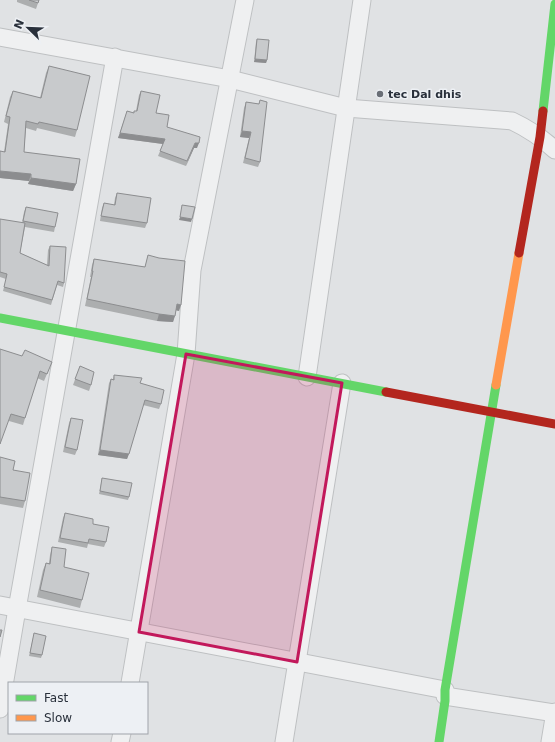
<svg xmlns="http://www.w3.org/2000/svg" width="555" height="742" viewBox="0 0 555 742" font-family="'DejaVu Sans',sans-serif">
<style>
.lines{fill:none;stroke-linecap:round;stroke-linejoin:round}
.street-casing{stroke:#bec0c2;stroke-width:19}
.street{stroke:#eff0f1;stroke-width:17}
.fast{stroke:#63d668;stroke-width:9}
.slow{stroke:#ff974d;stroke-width:9}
.jam{stroke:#b3261e;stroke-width:9}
.wall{fill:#acaeaf}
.shaded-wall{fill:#8c8d8f}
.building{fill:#c8cacc;stroke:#8c8d8f}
.marked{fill:#c2185b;fill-opacity:0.2;stroke:#c2185b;stroke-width:3;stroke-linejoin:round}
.poi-dot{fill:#696e76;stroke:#edf0f4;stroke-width:1.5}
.labels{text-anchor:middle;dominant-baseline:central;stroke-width:3;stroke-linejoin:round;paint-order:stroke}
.poi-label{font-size:11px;font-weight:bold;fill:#29303b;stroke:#edf0f4;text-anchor:start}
</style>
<rect width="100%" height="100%" fill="#e0e2e4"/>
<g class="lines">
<g class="street-casing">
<g id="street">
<path d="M0 37 230 79 346 108 512 121C529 129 542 138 555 150"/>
<polyline points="307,377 362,0"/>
<polyline points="0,605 445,690"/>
<polyline points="130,683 186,354 192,270 245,0"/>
<polyline points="445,696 555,713"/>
<polyline points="0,709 17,609 115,57"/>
<polyline points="120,742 122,733"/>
<polyline points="284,742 342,383"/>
<polyline points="550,742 555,712"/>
</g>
</g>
<use href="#street" class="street"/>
<g class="fast">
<polyline points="543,111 555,4"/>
<polyline points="0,318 386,392"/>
<polyline points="439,742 445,701 445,690 496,385"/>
</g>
<polyline class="slow" points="496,385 519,253"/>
<g class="jam">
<polyline points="519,253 540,137 543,111"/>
<polyline points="386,392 555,424"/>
</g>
</g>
<g class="wall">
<polygon points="17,0 39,0 36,9 17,2"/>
<polygon points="257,39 267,60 266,63 254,62 256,42"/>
<polygon points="49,66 77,130 75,137 37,128 36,131 26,128 24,152 76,184 73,191 28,184 29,181 0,178 0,151 4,152 8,124 4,122 10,97 13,91 40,98 46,73"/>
<polygon points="141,91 156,113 167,127 197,148 194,148 186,166 158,156 163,144 118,138 127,111 134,113 134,111 136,111 139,95"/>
<polygon points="260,100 260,162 258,167 243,163 249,138 240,137 244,108 246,102 259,104"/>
<polygon points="117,193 147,223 145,228 100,221 102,208 104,203 114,205 115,198"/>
<polygon points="26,207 55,227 54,232 25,227 20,253 47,265 48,250 50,246 64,283 63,287 57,285 51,305 3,291 6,279 0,277 0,219 22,223 24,212"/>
<polygon points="148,255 179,311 176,310 173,322 157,321 85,306 91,277 90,277 92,265 94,259 145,267"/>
<polygon points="0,349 49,369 44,381 37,378 23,425 9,421"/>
<polygon points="80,366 91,385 89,391 73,385"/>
<polygon points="114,375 140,383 161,404 159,409 143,405 127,459 98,455 109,383 111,379 113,379"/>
<polygon points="71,418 77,450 75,455 63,452 69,423"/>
<polygon points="0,457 13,470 25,501 23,508 0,504"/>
<polygon points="102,478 129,497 128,500 99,494"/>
<polygon points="65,513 93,524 106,542 104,547 88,544 87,548 58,542 63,518"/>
<polygon points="52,547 82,600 80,608 37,597 43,570 46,563 49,563 50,555"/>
<polygon points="34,633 42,655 41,658 29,656"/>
</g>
<g class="shaded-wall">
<polygon points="255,59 267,60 266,63 254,62"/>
<polygon points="242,131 251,132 249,138 240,137"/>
<polygon points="120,133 165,139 163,144 118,138"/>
<polygon points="195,143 199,143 197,148 194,148 186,166"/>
<polygon points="0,171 31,174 29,181 0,178"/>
<polygon points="31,178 76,184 73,191 28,184"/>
<polygon points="180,217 192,219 191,222 179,220"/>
<polygon points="177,304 181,305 179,311 175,310"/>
<polygon points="159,314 175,316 173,322 157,321"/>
<polygon points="100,450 129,454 127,459 98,455"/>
</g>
<g class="building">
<polygon points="29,0 39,0 38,3"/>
<polygon points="257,39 269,40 267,60 255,59"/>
<polygon points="49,66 90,76 77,130 39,122 38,124 26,121 24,152 80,159 76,184 31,178 31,174 0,171 0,151 5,152 10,117 6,116 13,91 41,98"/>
<polygon points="141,91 160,95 156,113 169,115 167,127 200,137 199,143 195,143 187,161 160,151 165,139 120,133 127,111 134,113 134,111 137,111"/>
<polygon points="260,100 267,102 260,162 245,158 251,132 242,131 246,102 259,104"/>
<polygon points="117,193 151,198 147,223 101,216 104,203 115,205"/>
<polygon points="182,205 195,207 192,219 180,217"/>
<polygon points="26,207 58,213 55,227 23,221"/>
<polygon points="0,219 25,223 20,253 49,266 50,246 66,247 64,283 58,281 52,300 4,287 7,274 0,272"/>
<polygon points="148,255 159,258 185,261 181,305 177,304 175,316 159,314 87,299 93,271 92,271 94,259 145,267"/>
<polygon points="0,349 22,356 25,350 52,362 47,374 40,371 25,418 11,414 0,444"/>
<polygon points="80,366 94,372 91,385 75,379"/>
<polygon points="114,375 142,378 140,383 164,390 161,404 145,400 129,454 100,450 111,379 114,380"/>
<polygon points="71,418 83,420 77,450 65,447"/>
<polygon points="0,457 15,461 13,470 30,473 25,501 0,497"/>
<polygon points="102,478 132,483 129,497 100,491"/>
<polygon points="65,513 93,519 93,524 109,527 106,542 89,539 88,543 60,538"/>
<polygon points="52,547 66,549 64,567 89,573 82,600 40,590 46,563 50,564"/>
<polygon points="0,630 2,630 0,637"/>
<polygon points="34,633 46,636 42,655 30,653"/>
</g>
<path class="marked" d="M186 354 342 383 297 662 139 632Z"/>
<circle class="poi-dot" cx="380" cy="94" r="4"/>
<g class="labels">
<g class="poi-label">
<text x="388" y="94">tec Dal dhis</text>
</g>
</g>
<rect x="8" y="682" width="140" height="52" fill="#edf0f4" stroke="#9fa3aa"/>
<rect x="16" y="695" width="20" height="6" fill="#63d668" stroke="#9fa3aa"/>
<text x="44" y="702" font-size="12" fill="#29303b">Fast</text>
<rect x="16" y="715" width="20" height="6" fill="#ff974d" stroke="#9fa3aa"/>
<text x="44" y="722" font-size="12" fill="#29303b">Slow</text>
<g transform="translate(28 28) rotate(293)" stroke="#edf0f4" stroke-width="3" paint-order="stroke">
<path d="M0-3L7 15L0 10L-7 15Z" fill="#29303b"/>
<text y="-6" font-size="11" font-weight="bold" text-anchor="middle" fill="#29303b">N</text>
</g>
</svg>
